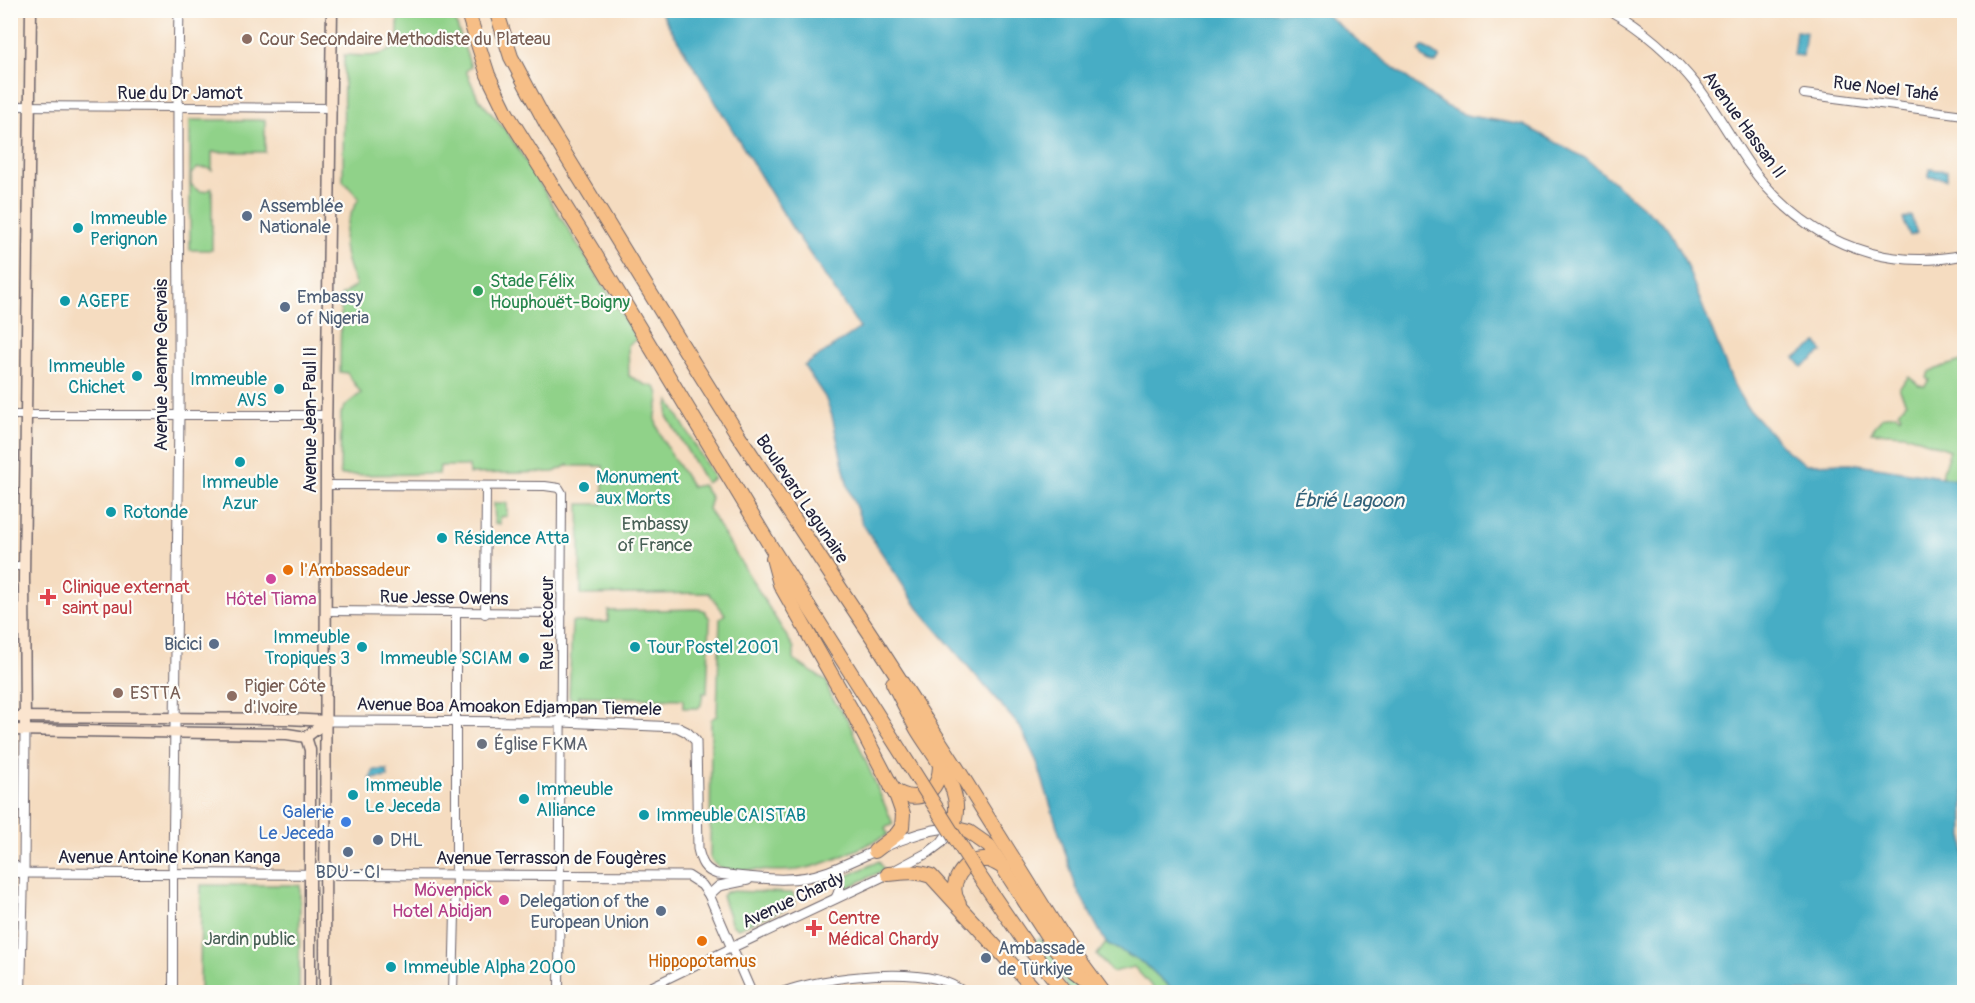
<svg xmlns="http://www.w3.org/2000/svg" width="1975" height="1003" viewBox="0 0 1975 1003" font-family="Pangolin,sans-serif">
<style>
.green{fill:#90d289;stroke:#597a62;stroke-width:1.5}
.water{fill:#46adc5;stroke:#346880;stroke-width:1.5}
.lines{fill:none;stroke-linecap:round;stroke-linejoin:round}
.minor-casing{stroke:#6c636a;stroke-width:10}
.tertiary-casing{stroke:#6c636a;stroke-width:11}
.secondary-casing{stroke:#6c636a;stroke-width:13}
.trunk-casing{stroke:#6c636a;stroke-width:16}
.minor{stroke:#fff;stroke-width:8}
.tertiary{stroke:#fff;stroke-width:9}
.secondary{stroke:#fbe5cf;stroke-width:10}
.trunk{stroke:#f6be86;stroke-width:14}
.trunk-bridge-casing{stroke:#6c636a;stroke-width:16;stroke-linecap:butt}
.trunk-bridge{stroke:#f6be86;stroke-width:14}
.education-dot{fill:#8d6e63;stroke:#fdfcf7;stroke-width:2}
.service-dot{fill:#5c6f8a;stroke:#fdfcf7;stroke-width:2}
.culture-dot{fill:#0f9aa8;stroke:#fdfcf7;stroke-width:2}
.leisure-dot{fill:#2e9e5b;stroke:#fdfcf7;stroke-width:2}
.food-dot{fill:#e8710a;stroke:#fdfcf7;stroke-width:2}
.hotel-dot{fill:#d1479c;stroke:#fdfcf7;stroke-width:2}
.health-dot{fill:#e0444e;stroke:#fdfcf7;stroke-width:2}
.worship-dot{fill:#6b7280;stroke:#fdfcf7;stroke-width:2}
.shop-dot{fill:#3f7fe0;stroke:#fdfcf7;stroke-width:2}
.labels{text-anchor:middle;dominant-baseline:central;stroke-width:4.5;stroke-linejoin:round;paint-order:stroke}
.education-label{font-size:18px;fill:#785e54;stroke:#fdfcf7;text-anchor:start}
.street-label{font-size:18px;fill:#22223b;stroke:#fdfcf7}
.service-label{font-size:18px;fill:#4e5e75;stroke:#fdfcf7;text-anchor:start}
.culture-label{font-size:18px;fill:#0d838f;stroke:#fdfcf7;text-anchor:start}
.leisure-label{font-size:18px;fill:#27864d;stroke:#fdfcf7;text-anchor:start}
.park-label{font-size:18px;fill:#486056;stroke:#fdfcf7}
.food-label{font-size:18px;fill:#c56008;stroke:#fdfcf7;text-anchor:start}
.health-label{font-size:18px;fill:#be3a42;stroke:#fdfcf7;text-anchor:start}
.hotel-label{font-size:18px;fill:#b23c85;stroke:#fdfcf7}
.worship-label{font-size:18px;fill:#5b616d;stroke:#fdfcf7;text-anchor:start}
.shop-label{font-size:18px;fill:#366cbe;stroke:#fdfcf7;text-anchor:end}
.water-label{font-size:20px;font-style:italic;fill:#326179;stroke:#fdfcf7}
</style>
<rect width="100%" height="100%" fill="#fdfcf7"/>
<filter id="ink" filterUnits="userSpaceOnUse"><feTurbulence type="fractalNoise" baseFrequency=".0167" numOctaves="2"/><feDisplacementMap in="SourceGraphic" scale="12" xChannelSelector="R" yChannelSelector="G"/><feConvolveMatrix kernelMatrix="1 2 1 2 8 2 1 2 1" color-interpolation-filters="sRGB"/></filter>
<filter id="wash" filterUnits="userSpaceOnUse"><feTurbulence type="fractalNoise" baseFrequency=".008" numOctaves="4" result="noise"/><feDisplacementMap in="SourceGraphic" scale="24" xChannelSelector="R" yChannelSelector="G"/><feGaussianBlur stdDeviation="1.35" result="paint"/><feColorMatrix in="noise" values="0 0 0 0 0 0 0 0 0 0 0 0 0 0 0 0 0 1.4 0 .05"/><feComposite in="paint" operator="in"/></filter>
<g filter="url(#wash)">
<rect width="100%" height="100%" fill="#f5dcc0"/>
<g class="green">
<path d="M398 11H452L471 67 466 71 478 98 508 133 637 339 628 345 629 376 646 385 653 386 657 389C663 400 654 410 656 421 660 442 681 468 692 487L702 485 711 498 708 509 794 648V660L827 682 830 695 848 720 893 824 885 828 888 835C859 848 829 865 797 870 781 872 763 870 746 870 733 870 715 871 710 857L711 720 717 715 720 618 725 614 709 593 581 595 579 504H603V466H568V465L554 472 469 474V466H440L439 474 340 475 341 413 346 405 361 393 347 373 340 372 341 296 356 285C340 249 339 233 359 198L343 181 344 55C363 56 383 59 398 44Z"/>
<path d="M190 120H265V152H212V170L208 168H198L191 174V184C197 192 204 194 212 188V250H190Z"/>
<polygon points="1964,360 1964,484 1953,479 1941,477 1950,450 1905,434 1871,432 1882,417 1896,414 1900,417 1902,415 1899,412 1906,403 1899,388 1909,377 1919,385 1925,386 1929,380 1926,378 1930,371"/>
<polygon points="669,400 714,478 706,483 667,416"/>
<polygon points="494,503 507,503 507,516 500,517 500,524 495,524"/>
<polygon points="697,609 704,610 710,619 707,693 703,693 701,705 698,708 683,708 683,699 579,696 578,703 569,697 572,622 608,622 608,611"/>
<polygon points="879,861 884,870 845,889 841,879"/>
<polygon points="201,885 300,885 299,992 200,992"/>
<polygon points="727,891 793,893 795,905 738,928 732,925 722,896"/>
<polygon points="1040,938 1086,992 1071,992 1034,942"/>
<polygon points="1106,943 1145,964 1175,992 1157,992 1134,967 1112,972 1097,955"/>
</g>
<g class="water">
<polygon points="660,11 1322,11 1362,44 1441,103 1457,112 1470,116 1524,125 1585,158 1669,229 1682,254 1734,386 1746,406 1787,451 1806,464 1851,463 1953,479 1964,484 1964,992 1175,992 1145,964 1106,943 1076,887 1037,762 1020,727 918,608 862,523 848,487 832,416 825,397 804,366 860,328 791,226"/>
<polygon points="1796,31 1806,32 1803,56 1793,55"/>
<path d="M1423 46 1440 57 1436 63C1427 63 1423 58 1419 51Z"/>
<polygon points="1929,169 1947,171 1947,179 1929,177"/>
<polygon points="1911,216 1917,233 1910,236 1903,219"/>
<polygon points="1817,343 1823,352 1802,367 1795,358"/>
<polygon points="374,770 387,770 388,777 370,779"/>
</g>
</g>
<g filter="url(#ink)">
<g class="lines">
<g class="minor-casing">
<g id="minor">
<polyline points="1804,94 1964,115"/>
<polyline points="10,106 332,108"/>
<polyline points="10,415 327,415"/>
<polyline points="326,485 545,486 559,488 562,493 559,992"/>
<polyline points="10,566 25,566"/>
<polyline points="326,611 562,613"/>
<polyline points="485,614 486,486"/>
<polyline points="10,861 24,873"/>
<polyline points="10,873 24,873"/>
<polyline points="21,992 24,873"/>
<polyline points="173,992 173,868"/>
<polyline points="453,992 456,874 456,614"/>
<polyline points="640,992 731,948"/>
<path d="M782 992C823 977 929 962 964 992"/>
</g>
</g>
<g class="tertiary-casing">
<g id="tertiary">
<path d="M1609 10C1643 29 1674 57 1698 87 1716 111 1731 138 1748 163 1778 206 1819 239 1870 253 1900 261 1934 261 1964 255"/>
<path d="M327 721 562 722 677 727 687 732 696 741 698 849C701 862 704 870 717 874 752 877 792 885 826 872 863 859 913 828 952 828"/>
<polyline points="25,730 24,873 688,876 702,885 709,895 751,992"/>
<path d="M173 867C176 716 177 565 179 414 180 279 176 145 179 10"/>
<path d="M826 873C841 874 842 887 836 898"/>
<polyline points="709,895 719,886 748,880"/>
<polyline points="731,948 888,874 929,852 941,843 952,828"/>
</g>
</g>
<g class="secondary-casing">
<g id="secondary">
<polyline points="10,717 288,719 327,721"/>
<polyline points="10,730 287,734 306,737"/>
<polyline points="25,730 24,578 31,10"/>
<polyline points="306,737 310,750 310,992"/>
<polyline points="306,737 327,721"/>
<polyline points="325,992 326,437 332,10"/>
</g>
</g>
<g class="trunk-casing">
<g id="trunk">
<polyline points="467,10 488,75 507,114 596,256 771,547 837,651"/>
<polyline points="496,10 511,57 546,123 679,340 737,433 873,638 960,773 1061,935 1103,992"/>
<polyline points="773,558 780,584 852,711 897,797 903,814 902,827 897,834 875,851"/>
<path d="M893 683C901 698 909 714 917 729 934 758 968 792 952 828L969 832 989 846 1055 948 1075 972 1091 984"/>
<path d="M892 789C917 806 940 794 940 764"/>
<path d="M888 874C903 873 916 870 931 876L1037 992"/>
<path d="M959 903C946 885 964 858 986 860 992 860 999 865 1004 868"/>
</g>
</g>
<use href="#minor" class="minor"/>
<use href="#tertiary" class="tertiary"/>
<use href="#secondary" class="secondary"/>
<use href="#trunk" class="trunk"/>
<g class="trunk-bridge-casing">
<polyline id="trunk-bridge" points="837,651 978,874 1026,944 1065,992"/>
</g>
<use href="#trunk-bridge" class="trunk-bridge"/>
</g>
</g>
<g class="education-dot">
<circle cx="247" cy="39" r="6"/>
<circle cx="118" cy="693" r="6"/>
<circle cx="232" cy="696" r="6"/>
</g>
<g class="service-dot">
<circle cx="247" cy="216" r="6"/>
<circle cx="285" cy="307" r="6"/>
<circle cx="214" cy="644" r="6"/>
<circle cx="378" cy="840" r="6"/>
<circle cx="348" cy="852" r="6"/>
<circle cx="661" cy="911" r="6"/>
<circle cx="986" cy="958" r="6"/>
</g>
<g class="culture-dot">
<circle cx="78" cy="228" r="6"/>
<circle cx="65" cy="301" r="6"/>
<circle cx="137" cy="376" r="6"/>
<circle cx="279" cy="389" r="6"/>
<circle cx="240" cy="462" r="6"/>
<circle cx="584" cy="487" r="6"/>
<circle cx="111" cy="512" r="6"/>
<circle cx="442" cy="538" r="6"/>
<circle cx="362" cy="647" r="6"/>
<circle cx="635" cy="647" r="6"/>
<circle cx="524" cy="658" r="6"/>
<circle cx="353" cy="795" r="6"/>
<circle cx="524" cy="799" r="6"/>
<circle cx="644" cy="815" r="6"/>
<circle cx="391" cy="967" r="6"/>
</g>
<circle class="leisure-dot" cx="478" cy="291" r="6"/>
<g class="food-dot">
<circle cx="288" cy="570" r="6"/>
<circle cx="702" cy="941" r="6"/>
</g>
<g class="hotel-dot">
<circle cx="271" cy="579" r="6"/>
<circle cx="504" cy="900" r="6"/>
</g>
<g class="health-dot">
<path d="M45 588h6v6h6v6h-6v6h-6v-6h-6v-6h6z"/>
<path d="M811 919h6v6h6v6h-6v6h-6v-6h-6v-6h6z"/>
</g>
<circle class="worship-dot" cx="482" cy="744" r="6"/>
<circle class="shop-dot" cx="346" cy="822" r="6"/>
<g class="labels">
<g class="education-label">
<text x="259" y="39">Cour Secondaire Methodiste du Plateau</text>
<text x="244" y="686">Pigier Côte<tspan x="244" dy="21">d'Ivoire</tspan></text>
<text x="130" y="693">ESTTA</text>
</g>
<g class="street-label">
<text transform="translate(1886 89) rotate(7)">Rue Noel Tahé</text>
<text x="180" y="93">Rue du Dr Jamot</text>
<text transform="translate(1744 125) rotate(54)">Avenue Hassan II</text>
<text transform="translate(161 365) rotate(-90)">Avenue Jeanne Gervais</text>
<text transform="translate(310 420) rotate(-90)">Avenue Jean-Paul II</text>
<text transform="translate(802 499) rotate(56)">Boulevard Lagunaire</text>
<text transform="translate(444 598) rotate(1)">Rue Jesse Owens</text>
<text transform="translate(547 623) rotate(-90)">Rue Lecoeur</text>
<text transform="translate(509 707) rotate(1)">Avenue Boa Amoakon Edjampan Tiemele</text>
<text x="169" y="857">Avenue Antoine Konan Kanga</text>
<text x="551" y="858">Avenue Terrasson de Fougères</text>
<text transform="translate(793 900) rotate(-25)">Avenue Chardy</text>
</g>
<g class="service-label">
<text x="259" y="206">Assemblée<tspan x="259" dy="21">Nationale</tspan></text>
<text x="297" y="297">Embassy<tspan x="297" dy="21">of Nigeria</tspan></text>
<text x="202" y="644" text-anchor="end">Bicici</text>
<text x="390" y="840">DHL</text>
<text x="348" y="872" text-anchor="middle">BDU - CI</text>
<text x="649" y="901" text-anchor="end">Delegation of the<tspan x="649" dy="21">European Union</tspan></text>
<text x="998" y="948">Ambassade<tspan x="998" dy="21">de Türkiye</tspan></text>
</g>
<g class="culture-label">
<text x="90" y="218">Immeuble<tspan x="90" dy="21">Perignon</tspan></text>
<text x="77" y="301">AGEPE</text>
<text x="125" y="366" text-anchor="end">Immeuble<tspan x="125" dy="21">Chichet</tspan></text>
<text x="267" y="379" text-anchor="end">Immeuble<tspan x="267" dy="21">AVS</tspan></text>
<text x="596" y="477">Monument<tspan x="596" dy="21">aux Morts</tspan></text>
<text x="240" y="482" text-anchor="middle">Immeuble<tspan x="240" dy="21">Azur</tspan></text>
<text x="123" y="512">Rotonde</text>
<text x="454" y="538">Résidence Atta</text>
<text x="350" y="637" text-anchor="end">Immeuble<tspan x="350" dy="21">Tropiques 3</tspan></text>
<text x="647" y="647">Tour Postel 2001</text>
<text x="512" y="658" text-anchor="end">Immeuble SCIAM</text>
<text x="365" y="785">Immeuble<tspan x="365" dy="21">Le Jeceda</tspan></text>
<text x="536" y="789">Immeuble<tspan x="536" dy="21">Alliance</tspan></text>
<text x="656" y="815">Immeuble CAISTAB</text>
<text x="403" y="967">Immeuble Alpha 2000</text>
</g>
<g class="leisure-label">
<text x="490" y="281">Stade Félix<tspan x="490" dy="21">Houphouët-Boigny</tspan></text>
</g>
<g class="park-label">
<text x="655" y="524">Embassy<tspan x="655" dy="21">of France</tspan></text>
<text x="250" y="939">Jardin public</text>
</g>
<g class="food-label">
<text x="300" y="570">l'Ambassadeur</text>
<text x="702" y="961" text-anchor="middle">Hippopotamus</text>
</g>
<g class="health-label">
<text x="62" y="587">Clinique externat<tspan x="62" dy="21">saint paul</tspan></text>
<text x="828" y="918">Centre<tspan x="828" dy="21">Médical Chardy</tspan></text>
</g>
<g class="hotel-label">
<text x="271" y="599">Hôtel Tiama</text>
<text x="492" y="890" text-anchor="end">Mövenpick<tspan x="492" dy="21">Hotel Abidjan</tspan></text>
</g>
<g class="worship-label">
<text x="494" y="744">Église FKMA</text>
</g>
<g class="shop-label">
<text x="334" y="812">Galerie<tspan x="334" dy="21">Le Jeceda</tspan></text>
</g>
<g class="water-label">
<text x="1349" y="500">Ébrié Lagoon</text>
</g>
</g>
<rect width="1975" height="1003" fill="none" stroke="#fdfcf7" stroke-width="36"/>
</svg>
